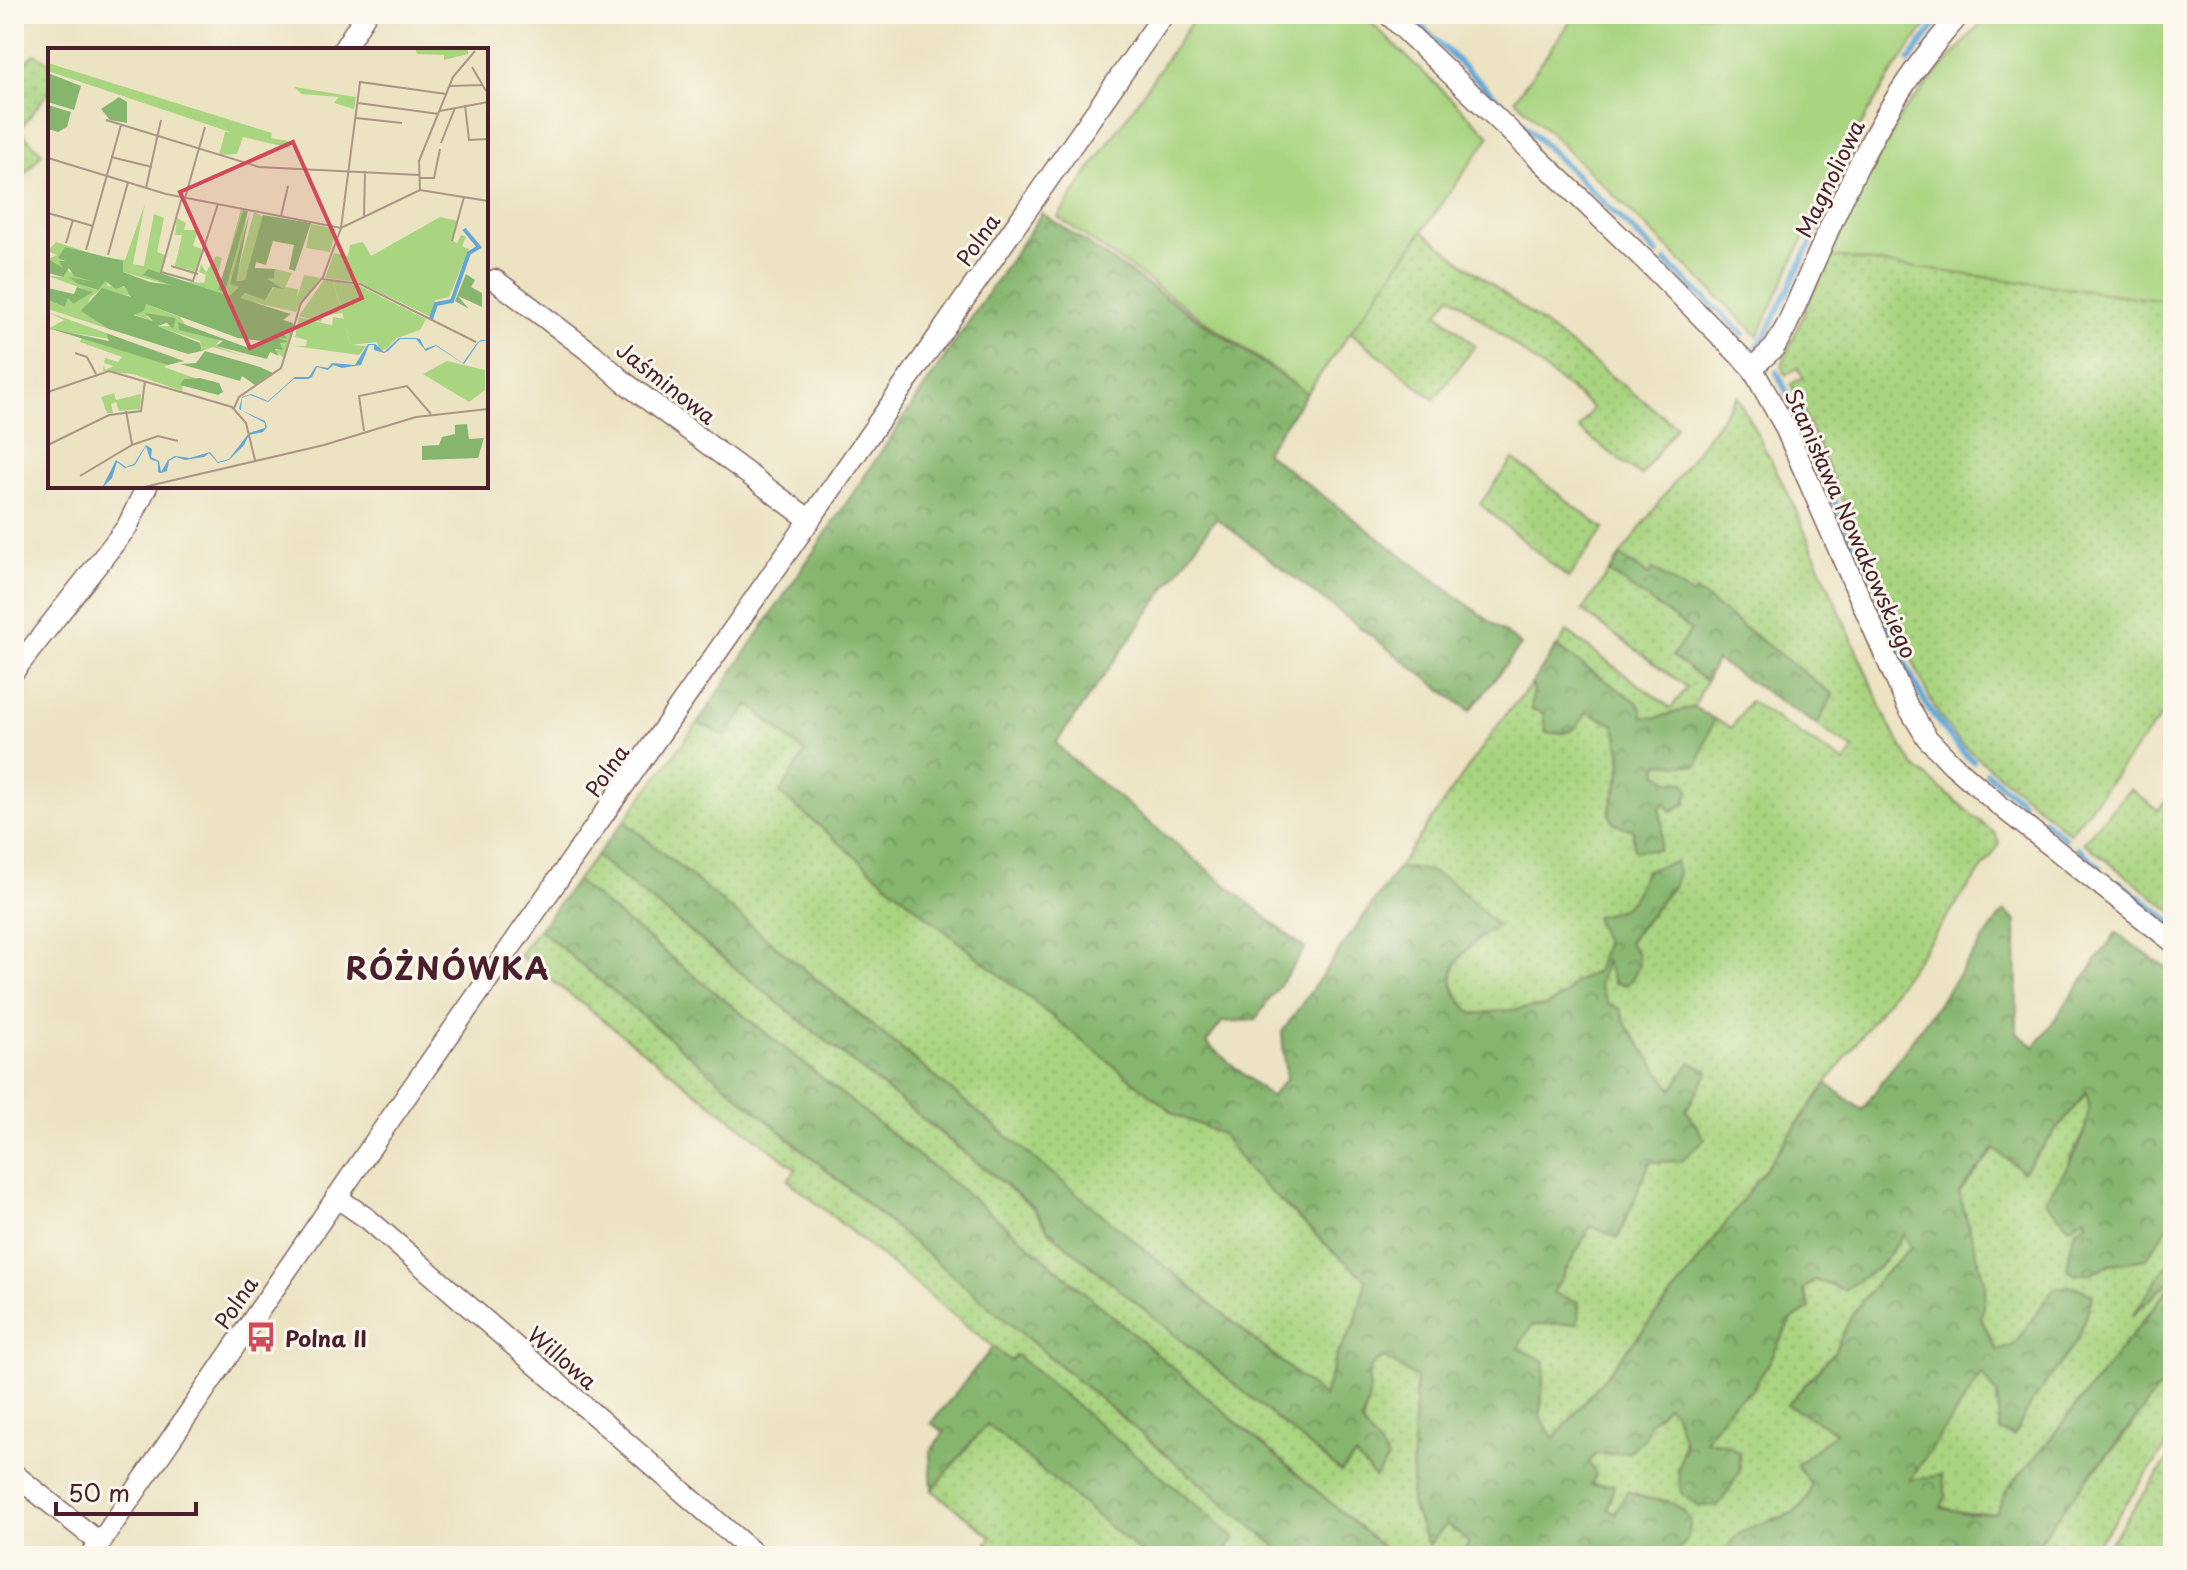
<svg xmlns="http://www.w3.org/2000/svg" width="2187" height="1570" viewBox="0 0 2187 1570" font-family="'Playpen Sans',sans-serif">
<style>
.grass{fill:url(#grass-dots);stroke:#7a7a56;stroke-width:2}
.forest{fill:url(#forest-crowns);stroke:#686a4c;stroke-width:2}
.garden{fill:#a9d480;stroke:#7a7a56;stroke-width:2}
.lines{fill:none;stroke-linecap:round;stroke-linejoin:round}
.stream{stroke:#62a7d8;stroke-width:6}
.minor-casing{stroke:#836460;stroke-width:23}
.minor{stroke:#fff;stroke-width:20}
.labels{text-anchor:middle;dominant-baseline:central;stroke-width:6;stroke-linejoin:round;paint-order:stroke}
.street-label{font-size:22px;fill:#4a1f2b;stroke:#fbf7ec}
.poi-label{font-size:22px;font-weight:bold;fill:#4a1f2b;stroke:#fbf7ec;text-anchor:start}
.district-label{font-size:30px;font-weight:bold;letter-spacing:2px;fill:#4a1f2b;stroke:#fbf7ec}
.inset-river{fill:none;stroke:#62a7d8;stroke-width:4}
.inset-road{fill:none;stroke:#ab9586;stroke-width:2}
.view{fill:#d1495b;fill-opacity:0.15;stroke:#d1495b;stroke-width:4}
.inset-edge{fill:none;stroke:#4a1f2b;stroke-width:4}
</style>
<defs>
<pattern id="grass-dots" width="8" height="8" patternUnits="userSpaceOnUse" patternTransform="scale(2)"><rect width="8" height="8" fill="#a9d480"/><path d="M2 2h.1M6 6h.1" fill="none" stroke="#93b66f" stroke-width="1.8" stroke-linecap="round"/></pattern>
<pattern id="forest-crowns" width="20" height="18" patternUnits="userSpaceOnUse" patternTransform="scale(2)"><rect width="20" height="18" fill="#86b66e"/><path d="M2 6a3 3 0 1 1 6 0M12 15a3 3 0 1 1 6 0" fill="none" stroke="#70935b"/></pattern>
</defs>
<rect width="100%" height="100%" fill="#fbf7ec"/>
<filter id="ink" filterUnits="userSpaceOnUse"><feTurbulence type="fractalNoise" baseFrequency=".0125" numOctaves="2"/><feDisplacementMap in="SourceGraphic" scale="16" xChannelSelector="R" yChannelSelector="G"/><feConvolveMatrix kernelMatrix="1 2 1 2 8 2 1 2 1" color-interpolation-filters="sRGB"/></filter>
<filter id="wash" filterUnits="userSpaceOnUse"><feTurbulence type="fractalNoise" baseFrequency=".006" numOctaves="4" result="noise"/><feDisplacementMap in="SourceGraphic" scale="32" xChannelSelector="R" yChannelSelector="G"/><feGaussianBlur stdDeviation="1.8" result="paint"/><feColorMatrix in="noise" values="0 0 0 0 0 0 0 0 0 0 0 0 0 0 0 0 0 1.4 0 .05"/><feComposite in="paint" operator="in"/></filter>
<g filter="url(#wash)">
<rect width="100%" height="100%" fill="#ece3c3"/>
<g class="grass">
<polygon points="34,54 50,63 50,90 19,130 42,153 14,188 14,75"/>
<polygon points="1422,231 1676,426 1641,476 1579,429 1593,408 1451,295 1438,313 1475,346 1434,399 1350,332"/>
<polygon points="1828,256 2173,302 2173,701 2070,833 1960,743 1940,717 1927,693 1791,384 1803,377 1798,368 1786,375 1782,365"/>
<path d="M1737 396 1789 495 1890 727 1914 766 1995 834 2000 844 1686 1278 1554 1439 1540 1416 1545 1361 1517 1349 1591 1226 1618 1238 1650 1162 1681 1160 1673 1090 1626 1025 1620 1009 1608 1004 1599 986 1605 960 1614 982 1637 953 1628 942 1674 885 1646 870 1633 899 1615 913 1596 972 1579 980 1570 986 1567 993 1547 1006 1473 1014C1432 976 1460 950 1497 926L1411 867 1397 869 1505 715 1531 685 1534 688 1532 709 1587 712 1615 725 1622 764 1609 812 1633 829 1634 849 1663 824 1659 809 1665 801 1671 811 1686 804 1689 790 1684 782H1670L1657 773 1659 762 1697 766 1714 719 1732 728 1749 701 1845 763 1854 750 1817 725 1832 694 1696 591 1692 596 1654 569 1649 575 1620 556Z"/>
<polygon points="1513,459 1604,529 1568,578 1480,504"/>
<polygon points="1609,572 1691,630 1672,656 1706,681 1694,707 1655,718 1641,717 1637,702 1557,647 1567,632 1671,708 1687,687 1582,611"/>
<polygon points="749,704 805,753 780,793 931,920 1176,1115 1222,1134 1249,1171 1331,1249 1367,1279 1355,1324 1336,1357 1324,1397 624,821 698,723 726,736"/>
<polygon points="2130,789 2158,810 2173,791 2173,912 2083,842"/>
<polygon points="596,856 1033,1208 1049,1231 1342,1471 1355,1456 1369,1396 1369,1371 1374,1362 1385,1358 1417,1378 1411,1503 1429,1545 1447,1523 1469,1543 1459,1556 1393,1556 1015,1233 576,881"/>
<polygon points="539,929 1279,1549 1280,1556 1221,1556 1235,1538 1016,1355 1010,1361 788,1180 796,1169 519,955"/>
<path d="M2087 1091C2093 1132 2080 1132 2068 1164 2063 1180 2063 1200 2060 1216L2069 1226 2086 1216 2089 1274 2111 1264 2146 1259 2173 1219V1256L2136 1312 2173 1278V1283L2035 1458 2008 1488 1996 1513C1949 1514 1944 1511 1909 1481L1983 1373 1997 1394 2000 1431 2014 1435 2030 1405 2033 1320 2014 1346 1997 1351 1981 1318 1986 1287 1959 1193 1995 1149 2023 1171Z"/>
<path d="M1904 1233 1911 1247 1877 1281 1852 1315 1834 1352 1787 1405 1837 1432 1811 1484 1809 1498 1793 1514 1769 1520 1723 1556H1674L1687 1540 1668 1501 1641 1498 1628 1491 1616 1513 1607 1510 1605 1485H1591L1589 1462 1596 1454 1607 1455 1629 1451 1645 1438 1649 1423 1668 1404C1685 1428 1686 1442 1678 1469L1718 1506 1740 1472 1727 1445 1705 1440 1733 1403 1751 1391 1769 1363 1790 1321 1810 1308 1803 1290 1814 1280 1880 1266Z"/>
<polygon points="2166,1387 2173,1410 2173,1437 2089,1556 2030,1556 2072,1496 2119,1443 2157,1390"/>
<polygon points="987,1424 1145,1556 983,1556 978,1554 992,1537 932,1490"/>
<polygon points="2173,1453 2173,1556 2100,1556"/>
</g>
<g class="forest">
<path d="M1042 213 1307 393 1265 452 1521 645 1470 711 1216 518 1056 743 1069 757 1305 949 1255 1020 1222 1022 1206 1043 1271 1097 1286 1079 1282 1032 1397 869C1443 862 1467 897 1497 926 1461 949 1430 977 1473 1014L1547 1006 1567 993 1575 982 1596 972 1605 944 1595 916C1629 912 1632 900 1646 870L1675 862 1678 872 1674 885 1628 942 1637 953 1639 966 1630 982 1624 985 1614 983 1605 961 1599 986 1608 1004 1620 1009 1626 1025 1672 1090 1690 1062 1709 1072 1686 1110 1705 1139 1681 1161 1650 1162 1618 1238 1591 1226 1553 1293 1579 1302 1578 1323 1532 1325 1518 1348 1545 1361 1540 1416 1554 1439 1686 1278 1827 1084 1862 1110 2004 911 2016 921 2017 1033 2035 1047 2116 933 2173 973V1101L2166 1104 2170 1115H2173V1219L2146 1259 2111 1264 2089 1274H2074L2067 1268 2074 1232 2087 1222 2086 1216 2069 1227 2045 1201C2066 1168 2095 1133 2087 1092L2023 1171 1994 1149 1959 1193 1986 1287 1981 1319 1997 1351 2014 1345 2054 1288 2075 1286 2093 1295 2078 1339 2030 1405 2014 1435 2000 1431 1997 1394 1982 1374 1910 1480 1942 1475 1946 1496 1941 1508 1971 1514 1996 1513 2008 1488 2035 1458 2173 1283V1410L2166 1388 2157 1390C2117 1447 2067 1497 2030 1556L1723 1555C1727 1549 1732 1539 1738 1535 1764 1514 1805 1526 1811 1484L1797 1465 1836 1432 1787 1405 1834 1352 1852 1315 1877 1281 1911 1248 1904 1234 1880 1266 1844 1290 1814 1280 1803 1290 1810 1308 1790 1321 1769 1363 1751 1391 1733 1403 1705 1440 1727 1445 1739 1453 1740 1472 1718 1506H1698L1681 1493 1678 1469 1685 1445 1676 1416 1668 1405 1649 1423 1645 1438 1629 1452 1596 1454 1589 1462 1596 1475 1591 1485H1614L1608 1510 1616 1513 1627 1491C1656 1507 1673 1491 1691 1522L1687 1540 1674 1556H1459L1469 1543 1447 1524 1428 1545 1411 1503 1416 1378 1385 1358C1362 1366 1371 1377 1369 1396 1368 1405 1364 1414 1361 1422L1388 1459 1375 1478 1355 1456 1341 1472 1049 1231 1033 1207 596 856 624 821 1324 1397 1336 1357 1355 1324 1366 1279 1331 1249 1249 1171 1222 1134 1176 1115 931 920 780 793 805 753 749 704 726 736 698 723Z"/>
<polygon points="1620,556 1649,575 1653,569 1692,595 1696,591 1833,695 1817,725 1716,660 1706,681 1672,656 1691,630 1609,572"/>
<path d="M1556 647 1637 702 1642 710V717L1655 718 1694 707 1714 719 1697 766 1659 763 1657 773 1670 781 1684 782 1689 790 1685 804 1671 811 1665 802 1659 809 1663 824 1659 850H1634L1633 829C1588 824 1623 791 1622 763 1621 751 1617 737 1615 725L1587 712C1575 733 1570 734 1546 733L1543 713 1531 709 1534 688 1531 685Z"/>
<polygon points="576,881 1015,1233 1393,1556 1280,1556 1279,1549 539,929"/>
<polygon points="2173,1256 2173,1278 2133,1315"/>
<polygon points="993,1347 1010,1361 1016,1355 1235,1538 1221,1556 1145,1556 987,1424 932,1490 930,1452 944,1432 931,1423"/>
</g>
<g class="garden">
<polygon points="1197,14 1362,14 1490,136 1307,393 1058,217"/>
<path d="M1576 14H1935C1858 110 1810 225 1758 336L1515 99Z"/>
<polygon points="1989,14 2173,14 2173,302 1828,256 1902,113"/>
</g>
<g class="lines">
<g class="stream">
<polyline points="1408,14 1503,104"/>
<polyline points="1909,61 1943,14"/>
<polyline points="1517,118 1657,254"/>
<polyline points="1666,262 1743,334"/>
<polyline points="1757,346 1765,337 1847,168"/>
<polyline points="1777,372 1808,437 1868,580"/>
<path d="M1876 597C1901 654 1924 719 1973 761"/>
<polyline points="1987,773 2022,802"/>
<polyline points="2043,820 2065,838"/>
<polyline points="2078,849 2100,867"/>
<polyline points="2119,882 2173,923"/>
</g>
</g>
</g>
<g filter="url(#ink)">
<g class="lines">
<g class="minor-casing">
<g id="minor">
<polyline points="1388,14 1653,268 1752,368 1784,425 1907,705 1927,738 1952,764 1999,805 2173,942"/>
<polyline points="343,50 366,14"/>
<polyline points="495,280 593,354 624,382 810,520"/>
<path d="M1752 368 1774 348 1786 327C1825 241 1859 148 1914 71 1928 51 1945 32 1960 14"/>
<polyline points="14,671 127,527 147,486"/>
<polyline points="336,1197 368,1219 757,1556"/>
<polyline points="14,1474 100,1543"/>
<polyline points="91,1556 391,1118 1164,14"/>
</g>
</g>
<use href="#minor" class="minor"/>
</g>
</g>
<defs>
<g id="bus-bare" transform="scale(2.4)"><path d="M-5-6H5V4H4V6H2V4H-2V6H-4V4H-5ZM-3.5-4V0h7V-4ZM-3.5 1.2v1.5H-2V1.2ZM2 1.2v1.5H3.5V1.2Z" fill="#d1495b" stroke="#fbf7ec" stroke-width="2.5" paint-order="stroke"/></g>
</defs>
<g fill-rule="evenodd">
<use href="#bus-bare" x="261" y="1337"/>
</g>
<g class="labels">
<g class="street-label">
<text transform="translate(1829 178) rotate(-64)">Magnoliowa</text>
<text transform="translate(977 239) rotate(-55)">Polna</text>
<text transform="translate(667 382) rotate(38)">Jaśminowa</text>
<text transform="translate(1852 523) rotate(66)">Stanisława Nowakowskiego</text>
<text transform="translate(606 770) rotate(-55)">Polna</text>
<text transform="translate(235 1302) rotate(-56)">Polna</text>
<text transform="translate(563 1357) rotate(41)">Willowa</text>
</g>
<g class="poi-label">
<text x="285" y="1337">Polna II</text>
</g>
<g class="district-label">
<text x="448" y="967">RÓŻNÓWKA</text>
</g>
</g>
<g transform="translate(48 48)">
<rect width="440" height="440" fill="#ece3c3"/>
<path d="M367 0H420V6L396 12V7L369 6ZM0 15 224 85 223 90 240 93 242 100 195 89 189 106 171 107 177 84H182L0 23ZM246 39 308 49 306 61 286 55 291 49 254 46ZM97 156 85 216 96 218 106 166 116 170 109 204 117 207 113 223 126 237 152 244 147 250 133 245 138 242 75 224 61 210 77 212ZM193 161 195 162 170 242 177 244 200 163 186 236 191 239 181 248 122 232 156 235 158 227 151 224 153 216 158 224 168 208 174 210 169 229 174 231ZM206 164 218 170 197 232 187 233ZM129 170 138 175 136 182H150L145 198 154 201 149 224 127 218 134 187H127ZM8 194 45 206 24 202 12 208 21 224 47 234 30 236 49 242 57 231 60 238 76 239 83 248 52 242 42 250 39 257 61 281 0 261V252L17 259 20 250 25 256 44 244 0 228 15 229 0 211 9 207 0 203ZM227 221 244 225 237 239 250 241 249 250 256 227 272 230 248 264 191 251 196 245 220 248 226 239 219 231 226 230ZM275 233H285L294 265 275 268 273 274 251 268ZM144 251 167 253 183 262 190 261 191 254 197 258 192 264 214 268 187 270 192 281 183 279 176 272 187 266 173 259 155 260 157 268 142 267 150 261 144 259 155 257ZM98 256 132 269 138 278 131 280 172 291 168 298 199 309 165 299 154 303 152 293 108 278H124L128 270 97 268 105 273 84 266ZM0 264 58 285 62 291 0 281 16 272ZM251 269 298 281 303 297 318 298 311 307 246 298H258L259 292 247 289ZM222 272 233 278H224L223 287 240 291 234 284 244 286 237 311 227 303 234 300 229 290 200 285V277L215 285 218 282 212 279ZM34 289 120 317 116 319 152 332 136 331 134 343 85 326 55 323 56 317 57 322 66 318 56 315 57 310 70 314 74 309 32 294ZM66 345 68 352 93 346 92 361 71 363 68 354 63 356 65 365H59L53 349Z" fill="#a9d480"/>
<path d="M0 25 33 38 26 62 0 54ZM71 49 79 54V75L62 72 53 61ZM0 57 23 64 19 79 10 84 0 81ZM195 162 200 163 177 244 170 242ZM202 163 188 233 197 232 215 167 263 175 247 223 241 221 246 197 225 193 218 217 208 214 207 220 227 221 226 230 219 231 236 241 225 239 217 252 197 245 192 250 243 266 235 272 245 275 244 286 235 285 240 291 228 289 241 294 232 295 235 302 227 301 231 308 222 304 219 311 168 298 175 293 131 282 130 274 198 299 214 293 190 290 98 256 96 263 85 267 105 273 97 265 128 270 125 281 119 275 109 278 152 295 154 303 140 306 61 281 33 263 54 240 83 249 76 238 68 241 57 233 50 242 30 236 21 229 47 234 26 228 21 220 15 229 0 225V211L15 220 11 213H17L10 210 17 199 75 213V224L102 234 123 237 95 227 100 221 181 248 191 239 182 236ZM418 226 427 232 423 239 434 245V259L410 248 421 261 407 253ZM29 239 45 244 25 256 20 250 17 259 0 252V240L26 246ZM0 280 61 293 58 285 136 313 120 317ZM157 303 212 319 225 325 207 337 194 328 192 333 132 316 148 315ZM152 330 171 335 175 344 170 347 132 337 136 331ZM419 376 421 391 436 390 430 410 374 412V398L391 397 394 389 407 386V377Z" fill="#86b66e"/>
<path d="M399 313 437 322V342L421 354 375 326Z" fill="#a9d480"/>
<path d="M392 169 410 173 403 192 409 195 413 187 418 189 414 198 421 201 401 249 387 252 383 269 310 234 277 230 286 205 300 208 302 197 315 194 323 208ZM263 176 288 181 282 204 258 200ZM285 233 312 238 378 271 372 282 349 290 338 301 331 302 329 294 303 297 298 281 284 278 285 269 296 271Z" fill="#a9d480"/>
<path d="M351 290H368L372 291 377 301 388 297 415 315 429 295 433 292H440L431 294 416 316 388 298 378 303 368 291H352L340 303 336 305 326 302V297H321L313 317 294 320 285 317 280 322 269 319 264 329 260 331H246L220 354 202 347 194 350 193 362 217 373 219 379 215 384 201 387 196 397 181 412 170 415 161 405 156 409 143 411 137 412 128 409 121 413 119 423 113 425 110 424V414L102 411 98 398 87 417 77 420 69 414 64 430 54 440 68 412 78 419 86 416 98 397 104 401 103 409 111 413 113 424 120 412 127 408 142 410 162 404 170 414 181 411 201 385 217 380V375L191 361 194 349 203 346 220 353 247 329H261L268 318 280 320 284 315 307 317 320 296H327L336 304Z" fill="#62a7d8"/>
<path class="inset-river" d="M383 271 388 256 404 253 421 205 431 199 416 181"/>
<path class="inset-road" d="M424 19 438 43M401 38 434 37M310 55 391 66M417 57 421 92 440 91M392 63 440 54M308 70 354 75M58 72 211 119 371 127M393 95 407 60M63 109 104 119M0 110 118 146 293 180 372 142M371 130H386L392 101M98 140 113 72M372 142 371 113 405 29 427 3M372 142 440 153M134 149 113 224 145 233 170 156M137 150 157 79M0 165 45 178M233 168 240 138M316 168 317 123M404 193 416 149M18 195 25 172M38 202 73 77M60 207 80 134M123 218 150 226M274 231 312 236 428 294M440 300V379M27 305 39 309 48 326M0 344 61 323 184 359 198 375 207 412M186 360 191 349 233 320 253 255 275 229 293 180 312 34 398 46M78 363 84 396M316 383 311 348 359 338 383 366M0 397 61 367 93 363 97 333M32 428 84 397 110 388 130 393M92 440 276 397 368 369 440 361"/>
<path class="view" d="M245 94 314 250 202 300 132 144Z"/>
<rect width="440" height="440" class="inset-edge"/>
</g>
<rect width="2187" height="1570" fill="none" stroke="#fbf7ec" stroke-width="48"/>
<path d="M56 1502v12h140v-12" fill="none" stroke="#4a1f2b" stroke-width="4"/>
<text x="68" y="1502" font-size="24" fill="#4a1f2b" stroke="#fbf7ec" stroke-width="6" paint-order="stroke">50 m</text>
</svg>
